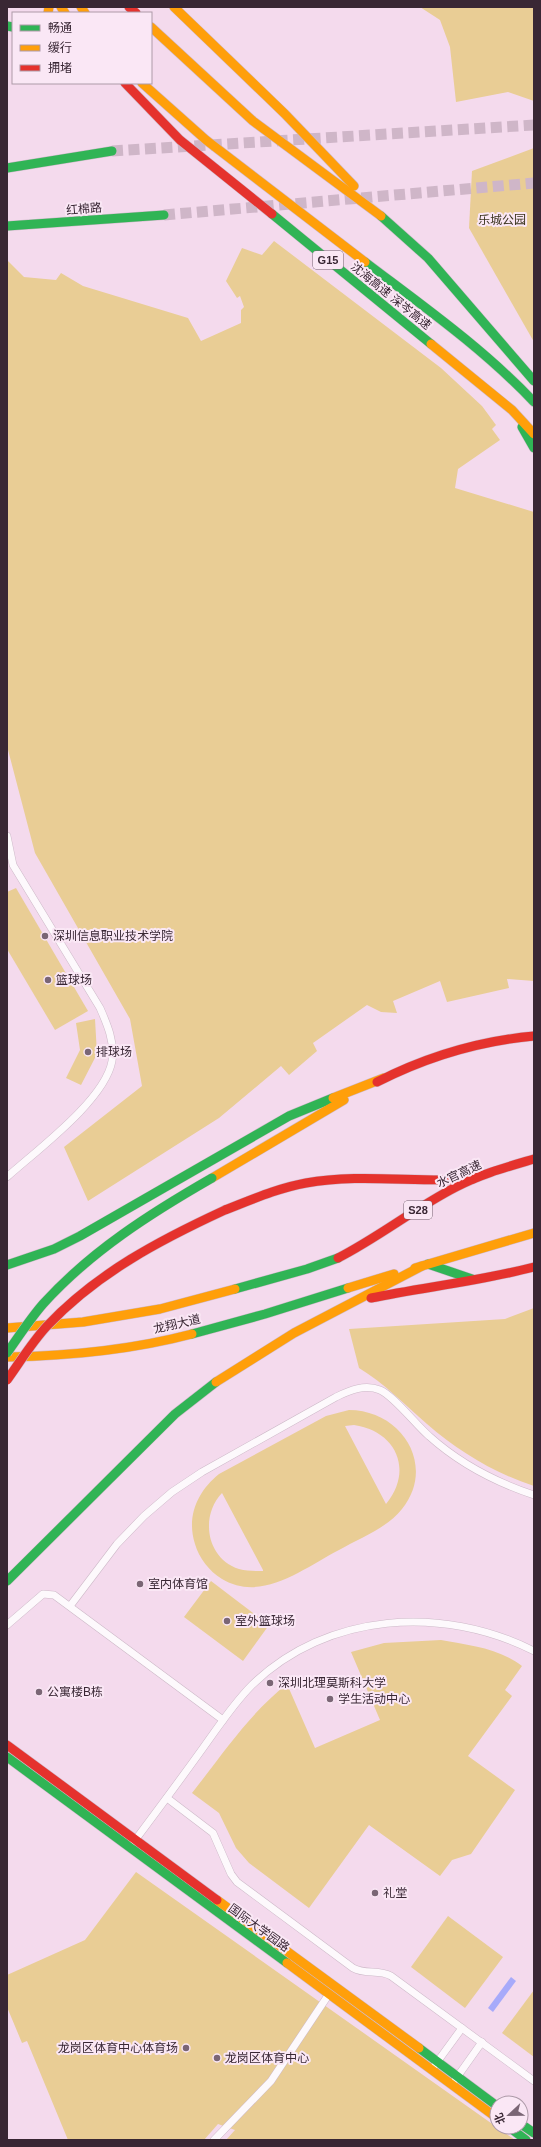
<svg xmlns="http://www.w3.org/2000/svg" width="541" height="2147" viewBox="0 0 541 2147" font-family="Arial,'Noto Sans SC',sans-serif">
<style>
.green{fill:#e9cd95;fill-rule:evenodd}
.water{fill:#a7aafa}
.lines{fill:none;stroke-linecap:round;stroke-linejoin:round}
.primary-tunnel{stroke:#cfb6c8;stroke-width:11;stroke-dasharray:11 5.5;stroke-linecap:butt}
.street-casing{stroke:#cdb9c8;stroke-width:8}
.fast-casing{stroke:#cdb9c8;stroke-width:10}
.slow-casing{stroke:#cdb9c8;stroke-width:10}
.jam-casing{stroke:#cdb9c8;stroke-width:10}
.street{stroke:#fdf9fc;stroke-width:7}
.fast{stroke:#30b455;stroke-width:9}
.slow{stroke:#ff9f0a;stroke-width:9}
.jam{stroke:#e5322d;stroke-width:9}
.fast-bridge-casing{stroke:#cdb9c8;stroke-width:10;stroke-linecap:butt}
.jam-bridge-casing{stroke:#cdb9c8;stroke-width:10;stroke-linecap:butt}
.fast-bridge{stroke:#30b455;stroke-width:9}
.jam-bridge{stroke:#e5322d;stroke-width:9}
.poi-dot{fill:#7a6675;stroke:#fae7f5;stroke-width:1.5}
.labels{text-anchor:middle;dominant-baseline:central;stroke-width:4;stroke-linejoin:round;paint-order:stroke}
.shield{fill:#fae7f5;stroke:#73616e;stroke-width:1}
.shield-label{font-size:11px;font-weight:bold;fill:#392734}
.street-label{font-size:12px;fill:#392734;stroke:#fae7f5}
.park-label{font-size:12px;fill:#39331d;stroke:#fae7f5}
.poi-label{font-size:12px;fill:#392734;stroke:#fae7f5;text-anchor:start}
</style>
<rect width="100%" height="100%" fill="#f4daed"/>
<g class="green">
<polygon points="420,7 534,7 534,101 508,92 456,102 450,47 440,20"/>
<polygon points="534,148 534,342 469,228 472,171"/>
<polygon points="274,241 441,368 482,406 496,425 492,429 500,440 458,469 455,488 534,512 534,981 507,979 509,988 447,1002 440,981 393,1001 397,1013 381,1012 367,1005 313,1043 317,1051 289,1075 281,1066 219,1118 88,1201 64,1147 142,1086 130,1019 35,853 7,746 7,260 24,277 56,280 61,273 83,286 188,318 201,341 241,323 241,310 244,307 240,296 237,298 226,281 242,248 262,255"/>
<polygon points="16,888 88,1011 55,1030 7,949 7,892"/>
<polygon points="95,1019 97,1054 81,1085 66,1078 80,1050 76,1023"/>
<path d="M534 1308V1486C494 1473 458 1451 427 1424 404 1404 384 1383 359 1368L349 1329 505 1319Z"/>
<path d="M349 1410C401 1410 437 1465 402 1509 387 1528 360 1538 339 1550 304 1568 262 1603 222 1579 209 1571 199 1558 195 1544 186 1516 198 1491 219 1474L326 1416ZM354 1425C396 1431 414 1470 386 1504L345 1426ZM222 1493 263 1570V1571C255 1571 247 1571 239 1569 206 1558 200 1516 222 1493Z"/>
<polygon points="211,1581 269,1625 243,1661 184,1617"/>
<path d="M441 1640C468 1645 499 1648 522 1666L505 1690 512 1696 468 1756 515 1790 471 1854 452 1860 440 1876 369 1825 309 1908 249 1863 236 1848 219 1813 192 1793C222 1755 249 1714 287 1684L315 1748 380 1720 351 1652 384 1643Z"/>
<polygon points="136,1872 515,2140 226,2140 235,2130 218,2124 204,2140 68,2140 27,2041 22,2043 7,2007 7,1975 85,1940"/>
<polygon points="448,1916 503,1957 465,2008 411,1967"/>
<polygon points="534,1990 534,2057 502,2033"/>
</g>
<polygon class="water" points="511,1977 516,1981 493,2012 488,2008"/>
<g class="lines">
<g class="primary-tunnel">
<polyline points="112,151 534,125"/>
<polyline points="164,215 534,183"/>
</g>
<g class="street-casing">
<g id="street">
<path d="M7 836 13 865 100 1008C107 1024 115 1042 112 1061 105 1100 37 1150 7 1177"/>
<path d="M70 1606 117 1544 144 1516 172 1492 202 1472 336 1397C350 1390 365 1384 380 1390 394 1396 416 1425 429 1436 459 1463 495 1482 534 1495"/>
<polyline points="7,1625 43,1594 54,1595 223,1720"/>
<path d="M167 1798 213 1833 231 1874 237 1882 353 1968C365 1975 379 1969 391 1976L534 2081"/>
<path d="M133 1843C157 1811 180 1780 203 1748 219 1726 233 1704 252 1685 327 1612 443 1605 534 1651"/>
<polyline points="435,2065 462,2028"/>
<polyline points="455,2080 482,2042"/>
<polyline points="214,2140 271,2081 329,1994"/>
</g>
</g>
<g class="fast-casing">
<g id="fast">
<polyline points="7,26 13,27"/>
<polyline points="7,168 112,151"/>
<polyline points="272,214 431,344"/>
<polyline points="381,216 428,258 534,381"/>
<polyline points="7,226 164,215"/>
<path d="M365 262C423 306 484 349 534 402"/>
<polyline points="522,427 534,448"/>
<polyline points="428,1264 472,1279"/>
<polyline points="7,1265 54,1249 80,1236 289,1116 333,1098"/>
<polyline points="235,1289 307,1269 338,1258"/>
<polyline points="192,1334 265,1314 348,1288"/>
<polyline points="7,1581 175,1414 216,1382"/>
<polyline points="7,1757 287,1963"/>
<polyline points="419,2048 497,2106"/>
<polyline points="521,2124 534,2133"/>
<polyline points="509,2127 526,2140"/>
</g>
</g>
<g class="slow-casing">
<g id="slow">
<polyline points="61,7 65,13"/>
<polyline points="81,7 85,13"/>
<polyline points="174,7 285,114 354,186"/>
<polyline points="48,13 49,7"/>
<polyline points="151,27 253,121 381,216"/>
<polyline points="142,83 206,140 365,262"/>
<polyline points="431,344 512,410 534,434"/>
<polyline points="333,1098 384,1078"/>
<polyline points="212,1178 344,1100"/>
<polyline points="415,1268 534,1233"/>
<polyline points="348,1288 394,1274"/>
<polyline points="7,1328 83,1322 160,1309 235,1289"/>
<path d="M7 1357C70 1356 131 1350 192 1334"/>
<polyline points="216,1382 294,1333 422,1266"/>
<polyline points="217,1900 419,2048"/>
<polyline points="287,1963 497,2118"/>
</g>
</g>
<g class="jam-casing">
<g id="jam">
<polyline points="129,7 136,13"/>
<polyline points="125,83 180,140 272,214"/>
<path d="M377 1082C426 1057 479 1041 534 1036"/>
<path d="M225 1210C251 1200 278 1188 306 1183 360 1173 418 1183 473 1179"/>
<path d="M338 1258C379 1237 415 1208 456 1187 481 1174 507 1167 534 1159"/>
<path d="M371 1298C425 1287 480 1281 534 1267"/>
<polyline points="7,1745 217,1900"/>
</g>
</g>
<use href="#street" class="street"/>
<use href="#fast" class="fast"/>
<use href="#slow" class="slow"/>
<use href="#jam" class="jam"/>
<g class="fast-bridge-casing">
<path id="fast-bridge" d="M7 1353C19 1336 30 1319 43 1304 91 1251 151 1213 212 1178"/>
</g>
<g class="jam-bridge-casing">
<path id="jam-bridge" d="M7 1380C20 1362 32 1342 47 1326 97 1273 160 1240 225 1210"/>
</g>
<use href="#fast-bridge" class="fast-bridge"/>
<use href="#jam-bridge" class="jam-bridge"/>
</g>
<g class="poi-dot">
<circle cx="45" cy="936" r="4"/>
<circle cx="48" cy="980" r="4"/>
<circle cx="88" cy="1052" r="4"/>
<circle cx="140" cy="1584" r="4"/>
<circle cx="227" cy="1621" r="4"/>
<circle cx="270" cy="1683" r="4"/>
<circle cx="39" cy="1692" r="4"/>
<circle cx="330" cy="1699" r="4"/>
<circle cx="375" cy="1893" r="4"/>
<circle cx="186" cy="2048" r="4"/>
<circle cx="217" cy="2058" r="4"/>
</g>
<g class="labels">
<g class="shield">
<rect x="313" y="251" width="30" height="18" rx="3"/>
<rect x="404" y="1201" width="28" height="18" rx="3"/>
</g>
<g class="shield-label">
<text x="328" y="260">G15</text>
<text x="418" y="1210">S28</text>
</g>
<g class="street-label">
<text transform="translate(84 209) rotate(-5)">红棉路</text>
<text transform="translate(391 296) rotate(39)">沈海高速 深岑高速</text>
<text transform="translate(459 1174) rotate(-25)">水官高速</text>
<text transform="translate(177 1324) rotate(-13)">龙翔大道</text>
<text transform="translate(259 1928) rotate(36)">国际大学园路</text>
</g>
<g class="park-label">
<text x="502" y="220">乐城公园</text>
</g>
<g class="poi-label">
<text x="53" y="936">深圳信息职业技术学院</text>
<text x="56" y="980">篮球场</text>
<text x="96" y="1052">排球场</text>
<text x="148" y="1584">室内体育馆</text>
<text x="235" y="1621">室外篮球场</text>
<text x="278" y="1683">深圳北理莫斯科大学</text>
<text x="47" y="1692">公寓楼B栋</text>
<text x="338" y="1699">学生活动中心</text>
<text x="383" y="1893">礼堂</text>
<text x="178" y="2048" text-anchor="end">龙岗区体育中心体育场</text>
<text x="225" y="2058">龙岗区体育中心</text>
</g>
</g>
<rect width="541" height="2147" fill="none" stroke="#392734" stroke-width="16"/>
<rect x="12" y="12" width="140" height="72" fill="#fae7f5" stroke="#ad9aa8"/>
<rect x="20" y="25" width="20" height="6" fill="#30b455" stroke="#ad9aa8"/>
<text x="48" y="32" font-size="12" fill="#392734">畅通</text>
<rect x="20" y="45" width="20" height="6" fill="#ff9f0a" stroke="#ad9aa8"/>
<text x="48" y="52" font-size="12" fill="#392734">缓行</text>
<rect x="20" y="65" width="20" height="6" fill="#e5322d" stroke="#ad9aa8"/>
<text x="48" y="72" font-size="12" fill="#392734">拥堵</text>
<g transform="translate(509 2115) rotate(248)"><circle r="19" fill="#fae7f5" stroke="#ad9aa8"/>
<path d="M0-3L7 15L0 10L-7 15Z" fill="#7a6675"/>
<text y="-6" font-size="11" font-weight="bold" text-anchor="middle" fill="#392734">北</text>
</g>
</svg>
